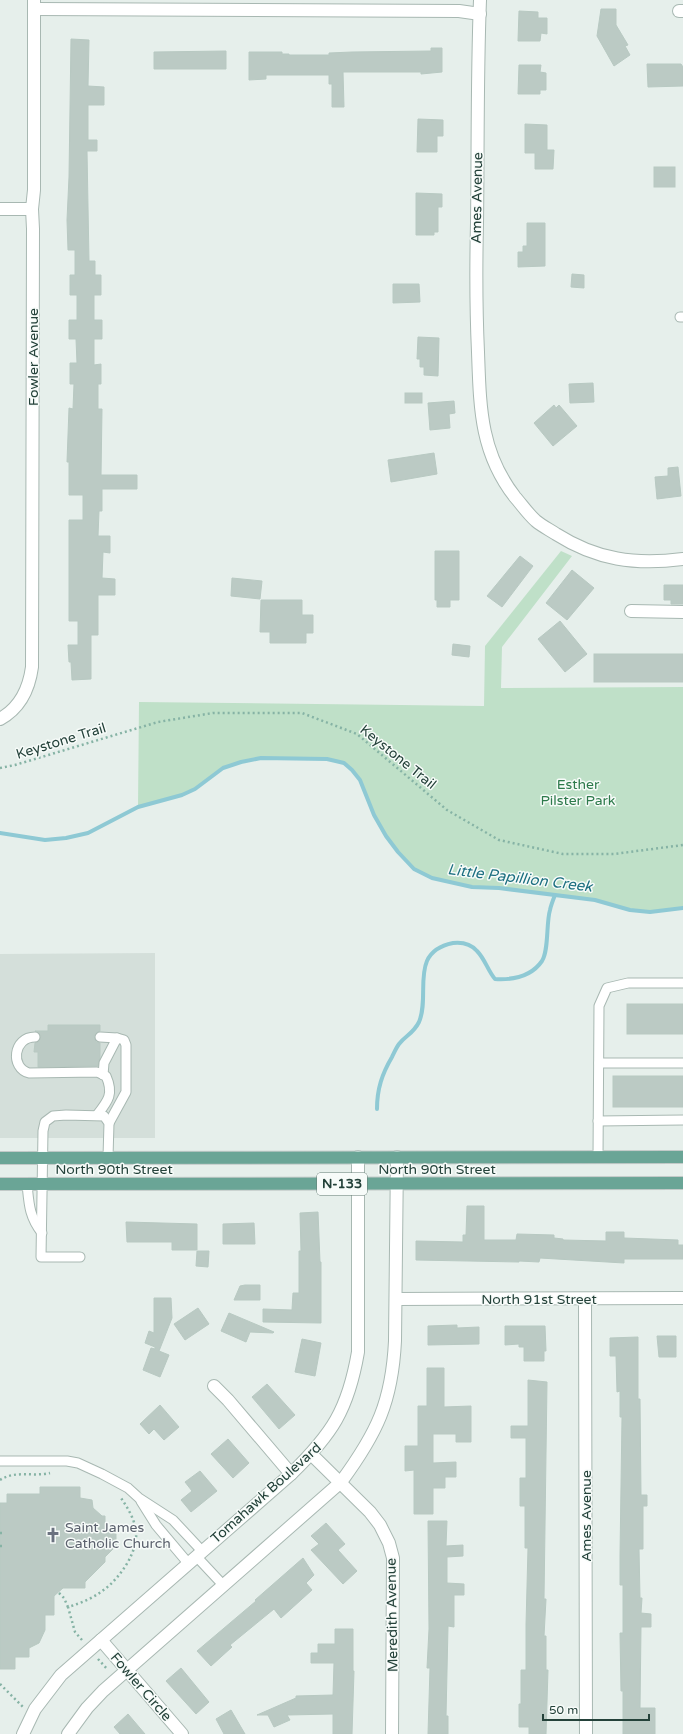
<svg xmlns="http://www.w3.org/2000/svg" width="683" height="1734" viewBox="0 0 683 1734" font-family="'Varela Round',sans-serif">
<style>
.built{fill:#d4dfda}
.green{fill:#bfe0c8}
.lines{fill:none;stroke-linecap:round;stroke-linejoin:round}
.stream{stroke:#8ec9d4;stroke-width:4}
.building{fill:#bbcac4;stroke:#b8c9c2}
.service-casing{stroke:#a8b8b2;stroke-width:11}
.minor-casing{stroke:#a8b8b2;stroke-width:14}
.primary-casing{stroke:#c2cac8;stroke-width:14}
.path{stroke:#86b3a5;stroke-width:2.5;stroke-dasharray:2 3;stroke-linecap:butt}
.service{stroke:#fff;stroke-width:9}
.minor{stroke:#fff;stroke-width:12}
.primary{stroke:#6aa596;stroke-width:12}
.labels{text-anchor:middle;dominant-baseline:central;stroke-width:3;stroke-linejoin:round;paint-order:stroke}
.shield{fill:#f7fbf9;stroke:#637a73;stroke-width:1}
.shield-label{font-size:13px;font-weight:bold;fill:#24423a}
.street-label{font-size:14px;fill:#24423a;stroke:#f7fbf9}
.park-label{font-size:14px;fill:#2d7a4b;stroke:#f7fbf9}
.worship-label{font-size:14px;fill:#5b616d;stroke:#f7fbf9;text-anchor:start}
.water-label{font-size:15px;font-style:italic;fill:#1c6f80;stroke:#f7fbf9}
</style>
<rect width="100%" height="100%" fill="#e6efeb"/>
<polygon class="built" points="155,953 155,1138 0,1138 0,954"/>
<polygon class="green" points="561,551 572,556 502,647 501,688 683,687 683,908 650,912 630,910 595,900 499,888 472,887 432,878 414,869 398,852 386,836 374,815 360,780 352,770 344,763 327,759 261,758 241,762 223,768 195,789 182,795 138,807 139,702 484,706 485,646"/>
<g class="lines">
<g class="stream">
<polyline points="0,833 45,840 66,838 88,833 138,807 182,795 195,789 223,768 241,762 261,758 327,759 344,763 352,770 360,780 374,815 386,836 398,852 414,869 432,878 472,887 499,888 595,900 630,910 650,912 683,908"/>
<path d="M377 1109C377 1089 382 1074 392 1057 394 1053 396 1048 399 1044 406 1035 413 1034 419 1022 431 994 408 952 453 943 462 942 470 943 477 951 485 959 488 971 495 979 512 980 531 977 542 961 549 950 546 923 550 910 551 905 553 900 555 895"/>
</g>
</g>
<g class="building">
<polygon points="601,9 616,9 616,25 628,45 625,46 630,55 614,66 597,36"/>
<polygon points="519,11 538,12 538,18 547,18 547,34 541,33 540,41 518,41"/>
<polygon points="71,39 89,40 88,86 104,87 104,105 88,105 88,140 97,140 97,151 87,151 89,261 95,261 95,275 101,275 101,295 94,295 94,320 102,320 102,339 94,339 94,365 101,364 101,384 98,384 98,409 102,409 101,475 137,475 137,489 102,489 102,511 99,511 98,536 110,536 110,553 103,552 102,578 115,579 115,595 98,595 98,635 91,635 91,679 72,680 71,662 69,662 68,645 78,645 78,621 69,621 69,520 83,520 83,495 69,495 69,462 67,462 69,408 73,409 74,384 70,384 70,363 77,363 76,339 69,339 69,320 77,320 77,295 70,295 70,275 75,275 75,250 68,250 67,220 69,177"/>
<polygon points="431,48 442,48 442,72 421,74 421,72 343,72 344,107 332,107 332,84 329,84 329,75 266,75 266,79 249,80 249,52 282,52 282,54 289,54 289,55 329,55 329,53 352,52 431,51"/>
<polygon points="226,51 226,69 154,69 154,52"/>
<polygon points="647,64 681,64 683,67 683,86 648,87"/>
<polygon points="519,65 541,65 540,72 546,73 546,90 540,90 540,94 518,94"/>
<polygon points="418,119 443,120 443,136 437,136 437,152 417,152"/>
<polygon points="525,124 547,125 547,150 554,150 553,169 535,169 535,153 525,153"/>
<rect x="654" y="167" width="21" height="20"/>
<polygon points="416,193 442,194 442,207 438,207 438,232 434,232 434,235 416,235"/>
<polygon points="527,223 545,223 545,266 518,267 518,252 523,252 523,246 527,246"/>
<polygon points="572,274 584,275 584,288 571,287"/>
<polygon points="393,284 419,284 420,302 393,303"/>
<polygon points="418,337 439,338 438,376 424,375 424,367 420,367 420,359 417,359"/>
<polygon points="593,383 594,402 570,403 569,384"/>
<rect x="405" y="393" width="17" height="10"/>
<polygon points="454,401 455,413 449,414 450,428 430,430 428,403"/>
<polygon points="554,405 556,408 559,405 577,426 553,446 534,423"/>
<polygon points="434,453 437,474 391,482 388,460"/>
<polygon points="678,467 681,496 657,499 655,477 668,476 668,468"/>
<polygon points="435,551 459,551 459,600 450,600 450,607 437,607 437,600 435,600"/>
<polygon points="520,556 533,566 502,607 487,596"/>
<polygon points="572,570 594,588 567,620 546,603"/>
<polygon points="232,578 262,581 260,599 231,596"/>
<polygon points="664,585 683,585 683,604 671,604 671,600 664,600"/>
<polygon points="261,600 302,600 302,615 313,615 313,633 306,633 306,643 270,643 270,632 260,632"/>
<polygon points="560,621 587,654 565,672 538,639"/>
<polygon points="453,644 470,646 469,657 452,655"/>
<rect x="594" y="654" width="89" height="28"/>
<rect x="627" y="1004" width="56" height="30"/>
<polygon points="48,1025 100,1025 100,1031 97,1032 94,1036 96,1042 100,1043 100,1057 98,1066 38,1067 38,1052 34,1052 35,1043 39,1041 41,1036 39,1033 35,1031 48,1031"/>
<rect x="613" y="1076" width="70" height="31"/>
<polygon points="467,1206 484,1206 484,1240 516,1240 517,1234 554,1235 554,1238 563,1239 563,1240 606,1241 606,1232 624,1232 624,1238 678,1240 678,1245 683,1245 683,1259 624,1259 624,1263 540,1258 539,1262 519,1261 519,1262 416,1260 416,1241 463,1242 463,1235 466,1235"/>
<polygon points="318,1212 320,1262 321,1262 321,1323 263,1322 263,1309 292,1310 293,1293 299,1293 299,1251 301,1251 300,1213"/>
<polygon points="126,1222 197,1224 197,1250 172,1250 172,1242 127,1242"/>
<polygon points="254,1223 255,1244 223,1244 223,1224"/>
<polygon points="197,1251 209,1251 208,1267 196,1266"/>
<polygon points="245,1285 260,1285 260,1300 234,1300 240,1286"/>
<polygon points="154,1298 171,1298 172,1318 159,1351 169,1355 160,1377 143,1370 151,1348 155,1349 155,1347 145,1343 149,1331 154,1333"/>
<polygon points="198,1308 209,1324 185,1340 174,1324"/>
<polygon points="229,1313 274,1332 273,1333 250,1332 246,1342 221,1331"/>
<polygon points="457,1325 457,1328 479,1327 479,1344 428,1345 428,1326"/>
<polygon points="505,1326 545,1326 546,1351 544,1351 544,1361 524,1361 524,1347 519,1347 519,1344 505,1345"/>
<polygon points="657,1336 676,1336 676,1357 659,1357"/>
<polygon points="638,1337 638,1399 640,1399 641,1495 647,1495 647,1506 643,1506 643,1549 639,1549 640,1598 642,1598 641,1613 651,1614 651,1627 641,1627 640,1708 655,1708 655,1734 623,1734 623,1691 621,1691 620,1633 623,1633 623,1585 620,1585 620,1556 622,1417 620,1417 620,1391 617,1392 616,1356 610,1356 610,1338"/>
<polygon points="302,1339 321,1343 315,1376 295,1372"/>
<polygon points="427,1368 444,1368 444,1407 471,1406 471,1442 456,1442 456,1434 433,1434 433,1463 456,1462 456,1477 445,1477 445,1488 433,1488 433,1514 414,1514 414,1470 405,1471 405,1446 418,1446 418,1406 427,1406"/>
<polygon points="528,1380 547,1382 544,1599 546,1599 544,1636 546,1636 546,1670 548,1670 546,1734 529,1734 529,1727 519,1727 519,1704 521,1704 521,1670 526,1670 526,1625 528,1548 525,1548 525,1506 520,1506 520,1478 526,1478 526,1438 511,1438 511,1426 528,1426"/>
<polygon points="267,1384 295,1415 279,1429 252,1397"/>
<polygon points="160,1405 179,1427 164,1440 154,1429 149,1434 140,1424"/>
<polygon points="228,1439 249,1463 233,1478 211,1454"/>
<polygon points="200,1471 217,1491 191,1512 181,1500 192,1491 185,1482"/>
<polygon points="40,1487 80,1487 80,1498 92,1500 93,1508 102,1516 105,1516 105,1523 116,1534 116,1546 105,1557 105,1562 85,1582 85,1588 63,1588 54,1596 54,1615 45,1615 45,1630 39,1643 29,1648 29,1657 15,1657 15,1669 0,1669 0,1503 7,1503 7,1494 40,1494"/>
<polygon points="428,1521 447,1521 446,1546 463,1545 463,1556 447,1557 447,1583 464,1584 464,1595 454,1595 454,1627 448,1626 446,1716 448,1716 448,1734 428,1734 430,1668 427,1668 429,1629"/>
<polygon points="326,1523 345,1544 338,1550 357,1571 343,1584 311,1550 319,1544 311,1536"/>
<polygon points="303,1558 314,1575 306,1583 312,1590 281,1618 274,1609 230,1645 232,1647 211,1666 197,1651 256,1601 255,1600"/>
<polygon points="335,1629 353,1629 353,1671 354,1671 352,1734 333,1734 333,1714 287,1715 290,1720 274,1727 268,1715 257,1715 296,1698 296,1696 333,1695 334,1663 311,1663 311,1653 318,1653 318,1644 335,1644"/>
<polygon points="181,1668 209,1702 196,1714 166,1681"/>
<polygon points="231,1710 245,1734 224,1734 216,1719"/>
<polygon points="128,1714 145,1734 120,1734 114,1727"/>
</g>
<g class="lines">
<g class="service-casing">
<g id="service">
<polyline points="680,317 683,317"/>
<path d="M35 1037C13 1037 10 1068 29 1073L97 1072 106 1076C114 1094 108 1101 97 1115"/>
<polyline points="100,1037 117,1038 124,1040 126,1045 126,1092 109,1123"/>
<polyline points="599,1063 683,1063"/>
<polyline points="103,1075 104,1063 117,1038"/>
<polyline points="598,1121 683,1120"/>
<polyline points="598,1157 599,1006 607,988 628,983 683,983"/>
<path d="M27 1184C29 1204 29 1216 42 1233"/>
<polyline points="80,1257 41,1257 43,1131 45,1122 53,1116 66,1115 104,1116 109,1123 108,1157"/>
<polyline points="0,1461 67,1461 78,1463 102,1474 128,1488 139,1498 173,1520 202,1551"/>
<polyline points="141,1501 156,1525 188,1563"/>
<polyline points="196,1556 224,1586"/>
</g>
</g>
<g class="minor-casing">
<g id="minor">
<path d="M480 0C477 74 478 149 477 223 476 266 476 309 478 352 480 407 480 452 515 497 522 505 528 514 536 521 542 526 550 530 556 534 597 560 635 565 683 559"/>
<polyline points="35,9 459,11 480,14"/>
<polyline points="679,11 683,11"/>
<polyline points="0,209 32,209"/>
<polyline points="631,611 683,612"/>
<path d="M0 719C20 708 29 689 32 667L33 229 32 209 34 190V0"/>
<polyline points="396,1299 683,1298"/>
<polyline points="585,1299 586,1734"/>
<polyline points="214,1386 228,1400 291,1474"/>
<polyline points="311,1454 370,1512 380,1525 389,1543 393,1558 392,1734"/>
<polyline points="101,1640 182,1734"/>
<path d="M23 1734 35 1709 61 1675 291 1474C332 1434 348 1410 358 1352V1157"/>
<path d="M68 1734 87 1708 103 1691 341 1482C377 1433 392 1402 395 1341L397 1157"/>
</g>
</g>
<g class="primary-casing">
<g id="primary">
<polyline points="0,1158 683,1157"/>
<polyline points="0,1184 683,1183"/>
</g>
</g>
<g class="path">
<polyline points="0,768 15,765 158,722 213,713 302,713 357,734 447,810 499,840 563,854 614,854 683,845"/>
<path d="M0 1480C15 1470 33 1477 50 1473"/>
<polyline points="0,1533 2,1533"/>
<polyline points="0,1546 2,1546"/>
<polyline points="59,1593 64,1598 68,1607"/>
<path d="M82 1640 75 1632 68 1607C95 1599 113 1587 128 1562 133 1552 137 1543 136 1532 135 1520 128 1508 121 1498"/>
<polyline points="98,1659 108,1670"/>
<polyline points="0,1684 23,1707"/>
</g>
<use href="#service" class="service"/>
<use href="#minor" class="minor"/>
<use href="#primary" class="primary"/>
</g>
<defs>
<g id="church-bare" transform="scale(1.2)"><path d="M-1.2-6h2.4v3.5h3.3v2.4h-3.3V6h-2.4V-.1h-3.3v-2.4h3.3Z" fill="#6b7280" stroke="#f7fbf9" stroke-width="2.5" paint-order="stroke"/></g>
</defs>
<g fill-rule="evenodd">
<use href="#church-bare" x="53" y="1535"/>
</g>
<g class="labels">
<rect class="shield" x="317" y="1173" width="50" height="22" rx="3"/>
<g class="shield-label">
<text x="342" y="1184">N-133</text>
</g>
<g class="street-label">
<text transform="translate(477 198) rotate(-89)">Ames Avenue</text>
<text transform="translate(33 357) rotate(-90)">Fowler Avenue</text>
<text transform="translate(61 741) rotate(-17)">Keystone Trail</text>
<text transform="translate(398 757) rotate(39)">Keystone Trail</text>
<text x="114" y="1169">North 90th Street</text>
<text x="437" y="1169">North 90th Street</text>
<text x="539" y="1299">North 91st Street</text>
<text transform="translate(266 1493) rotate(-42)">Tomahawk Boulevard</text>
<text transform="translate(586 1516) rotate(-90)">Ames Avenue</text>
<text transform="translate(392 1615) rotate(-91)">Meredith Avenue</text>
<text transform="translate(141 1687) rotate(49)">Fowler Circle</text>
</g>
<g class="park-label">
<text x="578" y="784">Esther<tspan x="578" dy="16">Pilster Park</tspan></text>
</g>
<g class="worship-label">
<text x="65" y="1527">Saint James<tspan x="65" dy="16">Catholic Church</tspan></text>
</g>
<g class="water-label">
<text transform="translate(520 878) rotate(7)">Little Papillion Creek</text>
</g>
</g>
<path d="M543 1714v6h106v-6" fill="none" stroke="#24423a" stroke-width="2"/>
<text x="549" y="1714" font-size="12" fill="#24423a" stroke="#f7fbf9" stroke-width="3" paint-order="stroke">50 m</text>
</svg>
